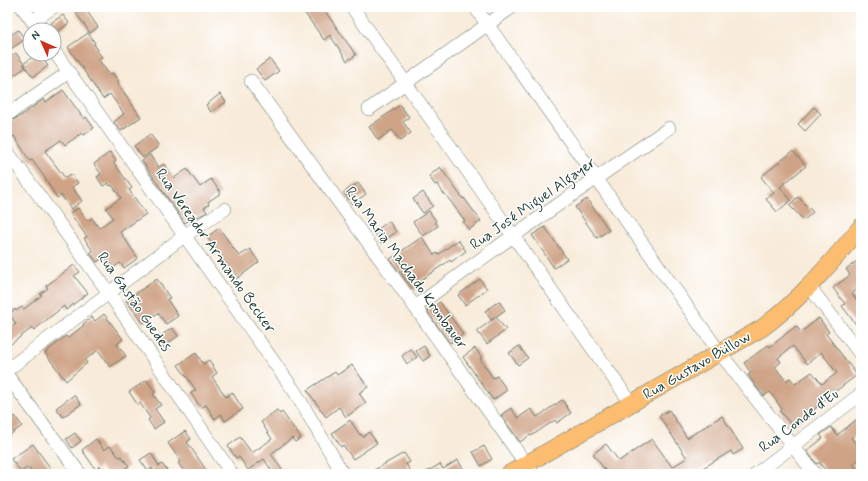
<svg xmlns="http://www.w3.org/2000/svg" width="868" height="481" viewBox="0 0 868 481" font-family="Mynerve,sans-serif">
<style>
.building{fill:#cfa386;fill-rule:evenodd}
.lines{fill:none;stroke-linecap:round;stroke-linejoin:round}
.minor-casing{stroke:#6b7a6e;stroke-width:14}
.major-casing{stroke:#6b7a6e;stroke-width:18}
.minor{stroke:#fff;stroke-width:13}
.major{stroke:#fcbd6f;stroke-width:17}
.labels{text-anchor:middle;dominant-baseline:central;stroke-width:3;stroke-linejoin:round;paint-order:stroke}
.street-label{font-size:15px;fill:#1f3d34;stroke:#fff}
</style>
<rect width="100%" height="100%" fill="#fff"/>
<filter id="ink" filterUnits="userSpaceOnUse"><feTurbulence type="fractalNoise" baseFrequency=".025" numOctaves="2"/><feDisplacementMap in="SourceGraphic" scale="8" xChannelSelector="R" yChannelSelector="G"/><feConvolveMatrix kernelMatrix="1 2 1 2 8 2 1 2 1" color-interpolation-filters="sRGB"/></filter>
<filter id="wash" filterUnits="userSpaceOnUse"><feTurbulence type="fractalNoise" baseFrequency=".012" numOctaves="4" result="noise"/><feDisplacementMap in="SourceGraphic" scale="16" xChannelSelector="R" yChannelSelector="G"/><feGaussianBlur stdDeviation="0.9" result="paint"/><feColorMatrix in="noise" values="0 0 0 0 0 0 0 0 0 0 0 0 0 0 0 0 0 1.4 0 .05"/><feComposite in="paint" operator="in"/></filter>
<g filter="url(#wash)">
<rect width="100%" height="100%" fill="#f8ebd9"/>
<g id="blocks">
<g class="building">
<polygon points="84,7 98,27 90,33 76,13"/>
<polygon points="311,7 322,7 356,55 347,61 330,35 324,40 304,12"/>
<polygon points="63,15 69,23 57,32 51,23"/>
<polygon points="18,30 25,39 11,49 7,44 7,38"/>
<polygon points="88,33 95,43 94,44 98,50 97,51 102,57 98,59 110,75 113,73 119,83 118,84 141,117 121,131 114,122 124,114 110,94 103,99 68,47"/>
<polygon points="16,53 26,67 7,80 7,59"/>
<polygon points="37,54 40,54 48,66 33,77 23,64"/>
<polygon points="270,59 279,71 265,81 256,69"/>
<polygon points="63,90 84,119 86,117 94,128 84,135 82,133 65,145 61,140 45,151 65,178 71,174 78,183 72,187 82,201 71,209 61,195 57,198 43,175 32,160 30,161 14,136 7,141 7,123 22,115 44,99 46,102"/>
<polygon points="220,94 226,102 211,112 206,105"/>
<polygon points="400,105 409,117 403,122 411,133 400,141 392,130 378,140 369,127"/>
<polygon points="814,107 821,114 805,131 798,124"/>
<polygon points="150,134 159,146 143,158 134,146"/>
<polygon points="793,151 806,166 780,187 791,200 777,212 766,199 774,193 761,177"/>
<polygon points="110,152 116,161 114,163 132,188 129,190 146,214 120,232 138,258 124,268 120,263 113,268 105,256 97,262 90,253 93,251 84,238 87,237 70,213 78,208 87,221 92,218 99,228 113,218 106,208 121,198 112,185 110,186 108,183 103,186 97,177 101,174 94,164"/>
<polygon points="150,155 158,167 164,164 174,178 187,169 200,187 211,179 221,193 208,202 209,204 204,208 207,212 198,217 196,216 185,223 142,161"/>
<polygon points="440,167 463,199 464,198 481,221 469,230 463,222 465,221 445,194 444,194 437,184 435,185 429,176"/>
<polygon points="358,183 366,194 352,204 344,193"/>
<polygon points="423,192 433,206 423,213 413,199"/>
<polygon points="798,197 813,212 804,220 789,205"/>
<polygon points="587,199 609,230 597,238 575,207"/>
<polygon points="429,211 436,221 435,222 438,226 423,236 413,222"/>
<polygon points="389,221 396,232 381,243 374,232"/>
<polygon points="545,227 567,259 554,268 532,235"/>
<polygon points="219,228 239,256 250,249 259,262 235,280 225,266 227,265 207,237"/>
<polygon points="422,237 434,255 437,253 438,255 458,240 466,251 451,262 450,260 421,280 423,283 413,290 390,259"/>
<polygon points="861,258 861,285 852,294 861,305 861,331 842,306 845,304 833,288 850,275 846,269"/>
<polygon points="74,265 80,272 74,276 88,293 66,310 64,306 34,330 32,328 7,347 7,330 16,324 9,314 15,309 16,311 22,307 24,309 42,295 40,294 48,288 46,286"/>
<polygon points="157,279 170,298 167,299 178,316 166,324 158,313 143,323 126,300"/>
<polygon points="480,279 487,289 465,305 458,295"/>
<polygon points="499,301 505,310 491,320 485,311"/>
<polygon points="440,302 463,334 450,343 427,311"/>
<polygon points="104,314 123,339 117,344 126,356 110,367 98,350 85,360 87,363 66,381 45,353 66,336 68,338 84,325 83,324 92,317 95,321"/>
<polygon points="496,317 506,330 487,344 477,331"/>
<path d="M819 318 829 332 826 334 857 375 816 406 817 407 793 427 780 411 782 409 770 392 764 396 755 385 748 375 751 373 744 363 768 345 770 347 796 326 801 332ZM793 346 807 364 821 352 837 373 822 384 812 372 795 384 790 378 786 381 775 367 781 362 778 358Z"/>
<polygon points="172,328 178,336 162,348 156,339"/>
<polygon points="424,346 430,356 423,361 416,351"/>
<polygon points="519,346 528,358 518,365 509,353"/>
<polygon points="475,348 482,358 480,359 493,378 497,376 507,390 493,400 463,357"/>
<polygon points="411,349 417,357 407,364 402,356"/>
<polygon points="196,353 203,364 209,360 217,373 212,377 226,397 232,392 243,409 225,421 221,414 215,419 206,405 201,408 191,393 196,390 178,365"/>
<polygon points="352,365 368,387 359,393 366,403 346,417 339,407 326,417 307,390 335,372 337,375"/>
<polygon points="147,380 155,392 153,394 161,405 155,409 164,422 154,429 148,420 150,418 140,403 138,405 129,392"/>
<polygon points="74,395 81,404 63,417 56,408"/>
<polygon points="562,400 571,413 557,423 555,420 531,436 530,435 520,442 501,415 511,408 518,418 531,409 537,417"/>
<polygon points="277,410 280,414 282,412 301,438 295,442 292,438 271,454 283,471 278,474 274,474 264,459 248,470 239,457 236,458 228,446 240,437 252,453 272,439 261,422"/>
<polygon points="669,410 687,438 722,416 743,449 733,455 731,451 693,474 608,474 593,454 606,444 619,461 652,439 672,467 687,458 659,416"/>
<polygon points="7,411 12,418 15,416 22,426 7,437"/>
<polygon points="861,416 861,430 851,438 861,450 861,458 853,464 858,470 853,474 828,474 819,462 817,464 807,451 823,438 820,435 831,427 837,435"/>
<polygon points="350,420 360,435 361,434 363,437 369,432 377,443 353,459 343,445 341,447 332,433"/>
<polygon points="185,431 191,439 187,442 209,474 186,474 178,463 180,462 177,456 168,443"/>
<polygon points="75,433 81,441 72,448 66,439"/>
<polygon points="96,439 104,450 110,446 119,457 121,456 129,466 124,469 128,474 106,474 100,466 96,470 82,450"/>
<polygon points="33,444 51,469 44,474 33,474 28,467 21,472 11,459"/>
<polygon points="484,446 492,459 481,466 473,452"/>
<polygon points="151,453 159,466 162,464 167,470 164,472 165,474 147,474 153,470 152,468 148,471 140,460"/>
<polygon points="404,453 410,462 406,464 412,474 367,474"/>
<polygon points="458,460 466,474 423,474 440,464 443,469"/>
</g>
</g>
</g>
<g filter="url(#ink)">
<use href="#blocks" fill-opacity="0" stroke="#6b7a6e" stroke-width="1"/>
<g class="lines">
<g class="minor-casing">
<g id="minor">
<polyline points="22,7 39,30"/>
<polyline points="352,7 631,403"/>
<polyline points="475,7 720,353 815,474"/>
<polyline points="32,21 53,7"/>
<polyline points="54,51 295,392 343,474"/>
<polyline points="251,81 415,307 533,474"/>
<polyline points="369,109 512,7"/>
<polyline points="7,115 69,72"/>
<polyline points="7,151 109,293 232,474"/>
<polyline points="809,286 861,355"/>
<polyline points="415,307 513,236 669,128"/>
<polyline points="7,370 184,236 225,209"/>
<polyline points="7,375 80,474"/>
<polyline points="756,474 861,394"/>
</g>
</g>
<g class="major-casing">
<path id="major" d="M509 474 762 328C800 300 831 263 861 227"/>
</g>
<use href="#minor" class="minor"/>
<use href="#major" class="major"/>
</g>
</g>
<g class="labels">
<g class="street-label">
<text transform="translate(533 204) rotate(-35)">Rua José Miguel Algayer</text>
<text transform="translate(215 251) rotate(55)">Rua Vereador Armando Becker</text>
<text transform="translate(406 268) rotate(54)">Rua Maria Machado Kronbauer</text>
<text transform="translate(134 302) rotate(55)">Rua Gastão Guedes</text>
<text transform="translate(697 366) rotate(-30)">Rua Gustavo Büllow</text>
<text transform="translate(799 421) rotate(-37)">Rua Conde d'Eu</text>
</g>
</g>
<rect width="868" height="481" fill="none" stroke="#fff" stroke-width="24"/>
<g transform="translate(42 42) rotate(315)"><circle r="19" fill="#ffffff" stroke="#a5b1ae"/>
<path d="M0-3L7 15L0 10L-7 15Z" fill="#c8321e"/>
<text y="-6" font-size="11" font-weight="bold" text-anchor="middle" fill="#1f3d34">N</text>
</g>
</svg>
